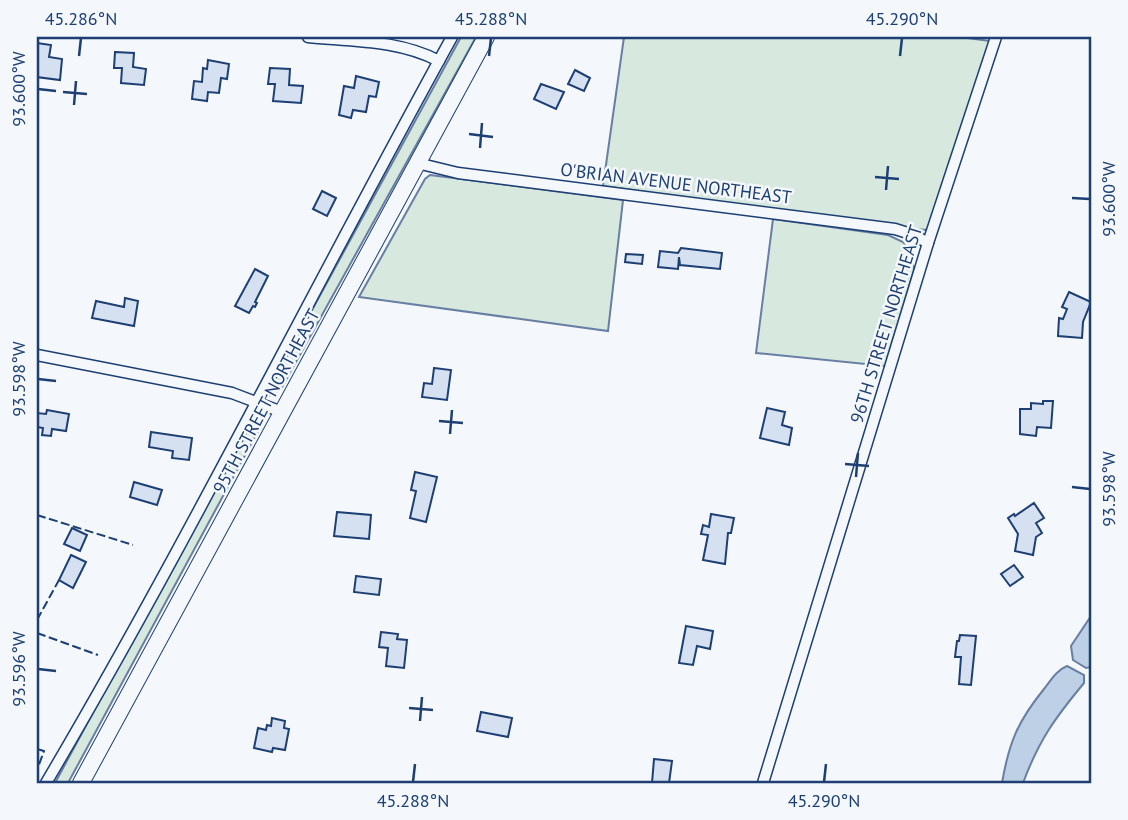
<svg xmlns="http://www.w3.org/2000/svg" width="1128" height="820" viewBox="0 0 1128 820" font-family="'PT Sans',sans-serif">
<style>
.green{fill:#d7e8df;stroke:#687fa3;stroke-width:2}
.water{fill:#bed0e5;stroke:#687fa3;stroke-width:2}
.building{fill:#d5e0f0;stroke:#1d3f73;stroke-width:2}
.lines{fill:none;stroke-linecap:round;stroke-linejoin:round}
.street-casing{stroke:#1d3f73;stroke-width:13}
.secondary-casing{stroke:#1d3f73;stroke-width:18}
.street{stroke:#f4f7fb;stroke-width:10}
.secondary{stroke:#f4f7fb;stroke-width:16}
.fence{stroke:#1d3f73;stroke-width:2;stroke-dasharray:9 3.5;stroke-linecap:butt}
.ticks{fill:none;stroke:#1d3f73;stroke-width:2.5}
.labels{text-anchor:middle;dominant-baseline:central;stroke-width:5;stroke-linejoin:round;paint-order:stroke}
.street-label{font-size:18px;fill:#1d3f73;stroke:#f4f7fb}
.neatline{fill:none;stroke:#1d3f73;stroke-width:2.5}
.ticks-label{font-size:18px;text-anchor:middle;fill:#1d3f73}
</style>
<rect width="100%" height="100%" fill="#f4f7fb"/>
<g class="green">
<polygon points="461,37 476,37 281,389 270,395 270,387"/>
<polygon points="624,37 960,37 990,41 928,228 925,230 603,186"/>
<polygon points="430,175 623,200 608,331 359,297 425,179"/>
<polygon points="773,219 888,235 903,242 910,251 914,270 885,366 756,353"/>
<polygon points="258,413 262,415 263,422 68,783 55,783 254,415"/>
</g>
<g class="water">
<polygon points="1091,616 1091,667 1086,668 1073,660 1071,646"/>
<path d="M1067 666 1084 675V683C1055 718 1039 740 1023 783H1002C1009 742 1018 721 1044 689 1051 680 1057 670 1067 666Z"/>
</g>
<g class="building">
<polygon points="37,43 51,45 49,57 62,59 60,80 37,77"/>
<polygon points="115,52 134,53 133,67 146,69 144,85 121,83 122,68 114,68"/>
<polygon points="208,60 229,64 227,79 221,78 219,93 208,92 207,101 192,99 194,81 202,82 203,68 207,69"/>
<polygon points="270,68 290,69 289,85 303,86 301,103 273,101 275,84 268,84"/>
<polygon points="575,70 590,78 584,91 568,84"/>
<polygon points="356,76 379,82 376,97 369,96 366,112 353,110 351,118 339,115 344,86 354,88"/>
<polygon points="541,84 564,92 556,109 534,99"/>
<polygon points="322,191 336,198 327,216 313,209"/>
<polygon points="681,248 722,253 720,269 680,265 679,257 678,269 658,267 660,251 678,253"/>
<polygon points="626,254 643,255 642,264 625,262"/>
<polygon points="255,269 268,276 255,302 257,303 255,307 253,306 249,313 235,306"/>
<polygon points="1069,292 1091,302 1083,322 1082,338 1058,336 1059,318 1063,319 1067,309 1062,307"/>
<polygon points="125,298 138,301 134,326 92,318 96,301 124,307"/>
<polygon points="434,368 451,370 447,400 422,397 424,383 432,384"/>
<polygon points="1043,401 1053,401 1051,428 1037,427 1036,436 1020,434 1020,409 1031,409 1031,403 1043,404"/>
<polygon points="767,408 785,412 782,425 792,428 789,445 760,438"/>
<polygon points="47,410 69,414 66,431 52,429 51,436 42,435 43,428 37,427 37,413 46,414"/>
<polygon points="151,432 192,438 189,460 172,458 173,451 149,447"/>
<polygon points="415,472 437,477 426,522 410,518 416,491 411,490"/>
<polygon points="134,482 162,490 157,505 130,497"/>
<polygon points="1034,503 1044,518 1036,523 1042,533 1036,537 1033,555 1015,551 1018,534 1008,518 1014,514 1015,516"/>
<polygon points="337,512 371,515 369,539 334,536"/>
<polygon points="711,514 734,518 731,533 728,533 725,564 703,560 708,535 701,534 703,525 709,527"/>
<polygon points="72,528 87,535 80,551 64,544"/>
<polygon points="71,555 86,562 73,588 59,580"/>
<polygon points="1014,565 1023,577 1010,586 1001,574"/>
<polygon points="356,576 381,579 379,595 354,592"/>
<polygon points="686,626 713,631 710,649 697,646 693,665 679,663"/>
<polygon points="381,632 398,634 397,639 407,640 404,668 386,666 388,648 379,647"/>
<polygon points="960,635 976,636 971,685 959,684 961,657 955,657 957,641 959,641"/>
<polygon points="481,712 512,718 508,737 477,731"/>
<polygon points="272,718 285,721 284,728 289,729 285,750 273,748 272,752 254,748 258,728 266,730 267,725 271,726"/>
<polygon points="654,759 672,761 669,783 652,783"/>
</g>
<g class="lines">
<g class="street-casing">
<g id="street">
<path d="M308 37C351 41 400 40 439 61"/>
<polyline points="417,163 458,173 895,229 914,235 928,243"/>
<polyline points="37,355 232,393 282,412"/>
<path d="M46 783C190 539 315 285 452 37"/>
<polyline points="763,783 928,243 996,37"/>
</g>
</g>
<g class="secondary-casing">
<polyline id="secondary" points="81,783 486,37"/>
</g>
<use href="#street" class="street"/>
<use href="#secondary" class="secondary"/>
<g class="fence">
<polyline points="37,515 133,545"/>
<polyline points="37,620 59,580"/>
<polyline points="37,633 98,655"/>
<polyline points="37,749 44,751 37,770"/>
</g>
</g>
<path class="ticks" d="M79 56 81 38M489 56 491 38M900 56 902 38M38 89 56 91M63 92 87 94M74 105 76 81M469 134 493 137M480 148 482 123M875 177 899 179M886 190 888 166M1072 198 1090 199M38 379 56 381M439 421 463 423M450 434 452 410M845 464 869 466M856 477 858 453M1072 487 1090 489M38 669 56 671M409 708 433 710M420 721 422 697M413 782 415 764M824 782 826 764"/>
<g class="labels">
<g class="street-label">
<text transform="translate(676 183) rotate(7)">O'BRIAN AVENUE NORTHEAST</text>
<text transform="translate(886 324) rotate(-73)">96TH STREET NORTHEAST</text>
<text transform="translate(266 401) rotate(-62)">95TH STREET NORTHEAST</text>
</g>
</g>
<rect width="1128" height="820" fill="none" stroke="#f4f7fb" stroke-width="77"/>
<rect x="38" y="38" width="1052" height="744" class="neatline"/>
<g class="ticks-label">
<text x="81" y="25">45.286°N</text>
<text x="491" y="25">45.288°N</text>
<text x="902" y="25">45.290°N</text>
<text transform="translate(19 89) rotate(-90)" y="6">93.600°W</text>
<text transform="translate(1109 199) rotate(-90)" y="6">93.600°W</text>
<text transform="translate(19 379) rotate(-90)" y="6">93.598°W</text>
<text transform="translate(1109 489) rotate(-90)" y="6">93.598°W</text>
<text transform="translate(19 669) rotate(-90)" y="6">93.596°W</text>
<text x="413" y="807">45.288°N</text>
<text x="824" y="807">45.290°N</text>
</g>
</svg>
